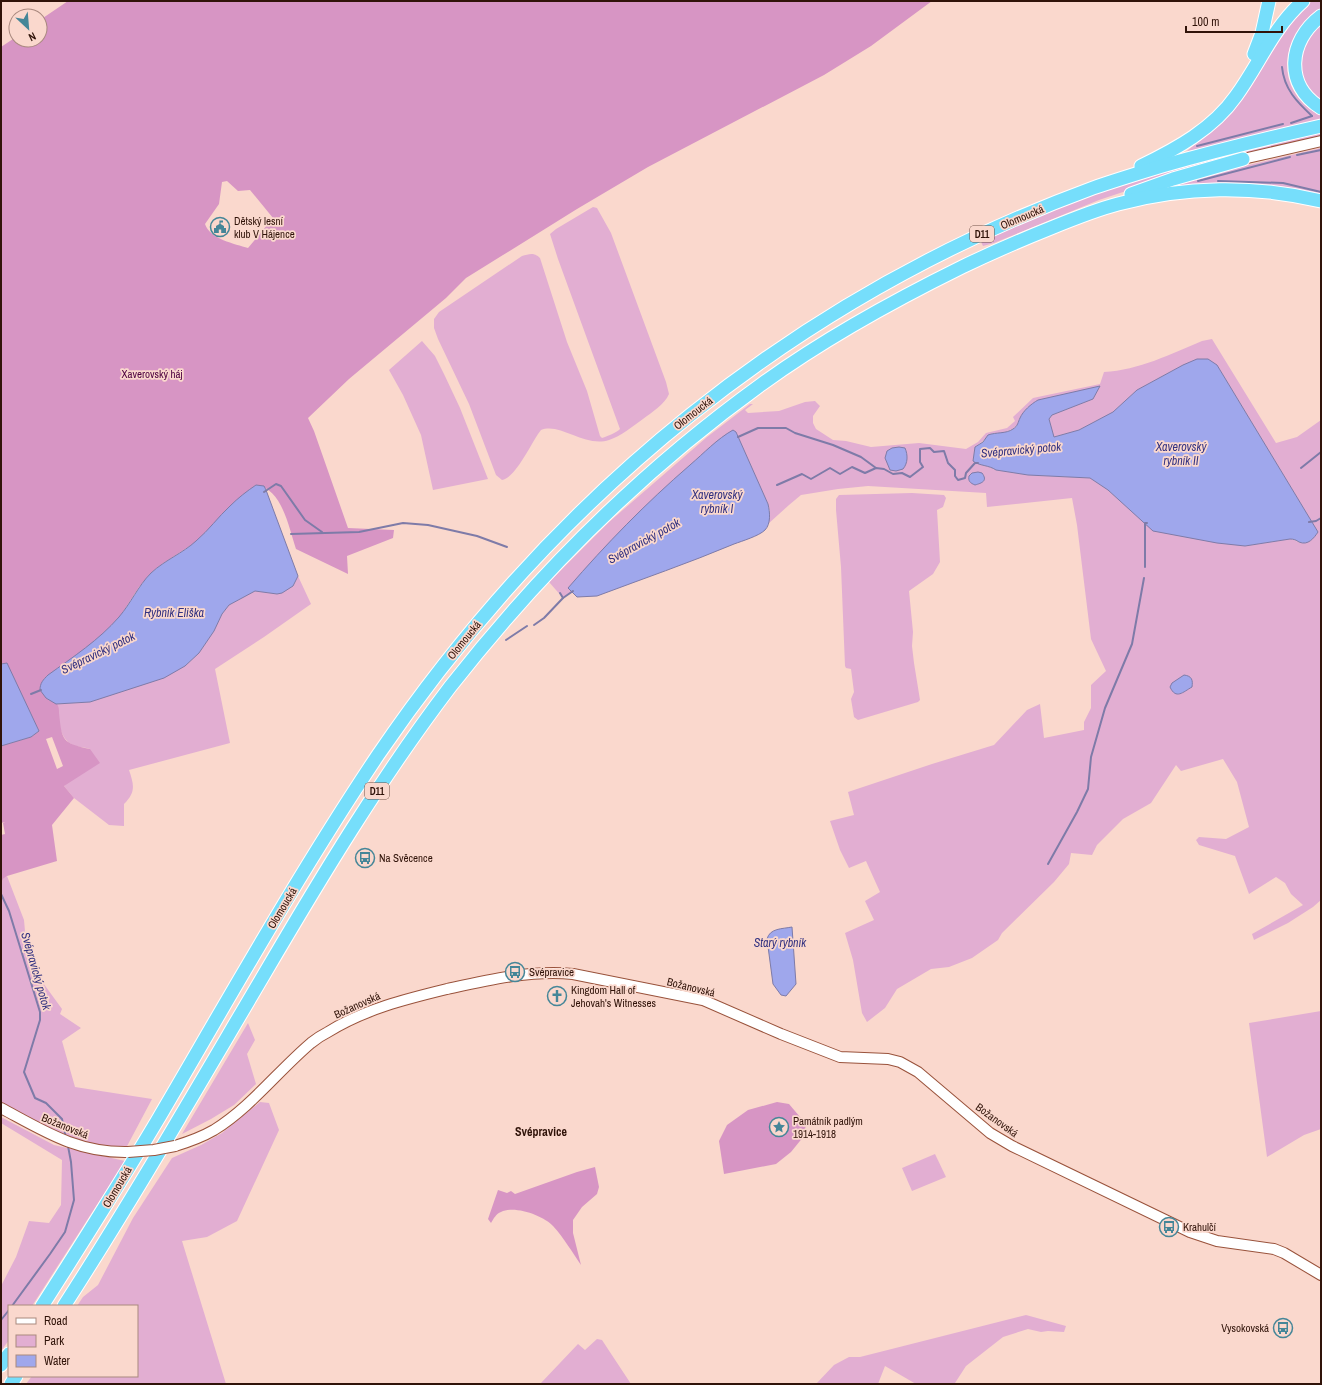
<svg xmlns="http://www.w3.org/2000/svg" width="1322" height="1385" viewBox="0 0 1322 1385" font-family="'Archivo Narrow',sans-serif">
<style>
.green{fill:#e2aed2;fill-rule:evenodd}
.forest{fill:#d795c4;fill-rule:evenodd}
.water{fill:#9fa7ec;stroke:#7e7ba8}
.lines{fill:none;stroke-linecap:round;stroke-linejoin:round}
.stream{stroke:#7e7ba8;stroke-width:2}
.secondary-casing{stroke:#99523b;stroke-width:12}
.highway-casing{stroke:#fff;stroke-width:15}
.secondary{stroke:#fff;stroke-width:10}
.highway{stroke:#76defb;stroke-width:13}
.secondary-bridge-casing{stroke:#99523b;stroke-width:12;stroke-linecap:butt}
.secondary-bridge{stroke:#fff;stroke-width:10}
.labels{text-anchor:middle;dominant-baseline:central;stroke-width:3.5;stroke-linejoin:round;paint-order:stroke}
.shield{fill:#fad8cd;stroke:#6d4e44;stroke-width:1}
.shield-label{font-size:10px;font-weight:bold;fill:#301309}
.street-label{font-size:11px;fill:#301309;stroke:#fad8cd}
.poi-label{font-size:11px;fill:#301309;stroke:#fad8cd;text-anchor:start}
.park-label{font-size:11px;fill:#4e0040;stroke:#fad8cd}
.water-label{font-size:12px;font-style:italic;fill:#333281;stroke:#fad8cd}
.neighbourhood-label{font-size:12px;font-weight:bold;fill:#301309;stroke:#fad8cd}
</style>
<rect width="100%" height="100%" fill="#fad8cd"/>
<g class="green">
<path d="M1310 1H1321V10C1279 36 1273 92 1321 115V120L1194 150 1187 151 1208 134 1301 9Z"/>
<polygon points="1321,22 1321,104 1303,84 1299,52"/>
<polygon points="1321,129 1321,139 1147,184 1099,200 994,243 983,246 981,242 1002,230 1127,181"/>
<polygon points="1321,148 1321,197 1171,187 1215,173"/>
<path d="M593 207 597 208 611 233 666 382 669 394C665 404 651 413 643 419 632 427 621 436 609 440 585 448 560 422 541 430 532 441 516 478 502 480L496 475 469 404 438 339 434 328V319L439 312 522 256C529 254 534 252 540 258L567 342 587 391 600 436 602 438C608 436 616 433 620 429L558 259 550 234 556 229Z"/>
<path d="M1212 339 1276 443 1297 437 1321 420V900L1313 907 1288 923 1254 940 1252 934 1303 905 1291 894 1285 883 1276 877 1249 894 1235 856 1199 845 1196 840 1199 837 1226 839 1249 827 1237 782 1223 759 1181 771 1176 765 1151 803 1123 819 1097 845 1092 855 1071 853 1069 864 1054 882 1002 933 998 940 972 958 949 967 931 969 897 989 885 1008 867 1022 862 1013 853 960 845 933 874 920 865 901 880 892 866 861 849 868 840 850 830 821 854 815 848 792 932 764 994 745 1027 710 1040 704 1044 738 1084 730V722L1091 708V685L1106 671 1091 639 1077 525 1072 498 987 507 986 493 868 486 838 489 801 495 789 505 768 524 770 512 768 504 735 431 568 588 572 592 563 598 549 582 609 522 707 437 750 404H753L745 410 748 413 779 411 805 402 815 401 820 406 813 416V423L816 429 833 440 846 441 871 447 919 443 966 449 978 442 986 433 1007 428 1015 421 1013 417 1033 398 1100 384 1104 372C1139 370 1171 354 1202 341ZM1183 365H1217L1318 532C1314 537 1309 544 1302 543 1298 543 1295 539 1290 539L1245 546 1145 523 1108 490 1090 478 1028 475 996 470C989 465 979 466 973 461L975 447 993 433H1004L1014 428 1018 424 1020 418 1100 386 1093 399 1052 415 1049 419 1053 437 1079 430 1113 412 1137 390Z"/>
<polygon points="422,341 435,356 444,374 460,408 488,479 433,490 421,435 403,395 389,370"/>
<polygon points="912,493 944,495 946,498 943,507 937,510 940,562 933,574 909,591 913,632 912,646 914,663 920,700 918,702 858,720 854,717 851,699 854,692 851,669 846,668 845,666 841,567 836,510 836,499 839,495"/>
<path d="M298 576 311 604 264 637 215 669 230 743 129 770C134 785 136 792 124 804V826L109 825 74 798 64 786 90 749C84 747 76 747 71 744 58 736 59 717 56 704L90 702 116 693 185 666 199 653 214 631 222 614 229 605 255 591 277 594 293 586Z"/>
<polygon points="7,876 24,920 27,954 38,976 62,1009 60,1014 81,1028 62,1041 75,1087 152,1099 125,1150 84,1143 46,1128 1,1103 1,885 3,879"/>
<polygon points="1321,1011 1321,1129 1304,1135 1267,1157 1249,1023"/>
<polygon points="248,1023 255,1040 247,1054 256,1084 234,1105 211,1119 182,1134"/>
<polygon points="260,1102 269,1103 279,1130 237,1221 207,1237 182,1241 226,1384 26,1384 32,1376 137,1376 137,1306 77,1306 83,1297 98,1285 133,1218 172,1158 201,1145 222,1133"/>
<polygon points="1,1117 54,1145 125,1161 32,1306 9,1306 9,1340 1,1351 1,1286 16,1257 29,1221 49,1223 61,1205 62,1160 1,1123"/>
<polygon points="935,1154 946,1177 912,1191 902,1168"/>
<polygon points="1026,1315 1066,1326 1064,1332 1048,1331 1041,1332 1028,1329 1003,1337 966,1366 955,1383 955,1384 916,1384 885,1366 878,1384 816,1384 834,1365 849,1357 860,1357"/>
<polygon points="597,1339 602,1340 631,1384 543,1384 541,1383 578,1344 585,1350"/>
</g>
<g class="forest">
<path d="M68 1H932L871 46 824 75 648 167 577 209 466 278 446 298 349 379 308 418 314 431 348 528 394 530 393 538 347 556 348 574 296 549C289 528 282 488 256 485L229 507 214 524 196 542 162 564 151 573 139 587 121 615 110 627 90 646 46 698C49 700 54 701 57 704 59 707 59 710 59 713 62 741 62 743 90 749L100 763 64 786 74 798 52 825 57 861 7 876 3 879 1 885V835L5 834 3 823 5 822 1 823V746L31 737 39 731 6 663 1 664V47L16 37V40H40V20ZM227 181 238 191 250 190 273 218 248 248C235 244 210 239 205 224L219 204 222 182ZM52 737 63 766 57 769 46 739Z"/>
<polygon points="777,1102 789,1104 806,1124 804,1136 791,1152 776,1164 724,1174 719,1141 727,1125 748,1110"/>
<path d="M595 1167 599 1187 597 1194 582 1207 573 1220V1233L581 1265C572 1252 564 1238 553 1226 544 1216 515 1205 501 1212 496 1214 494 1218 491 1223L488 1219 498 1190 507 1193 511 1191 515 1194 577 1172Z"/>
</g>
<g class="water">
<path d="M1197 359H1208L1217 365 1318 532C1314 538 1308 546 1299 542 1296 540 1294 539 1290 539L1245 546 1217 543 1153 531 1108 490 1090 478 1028 475 996 470C989 465 979 466 973 461L975 447 983 442 988 435C996 432 1006 434 1013 429 1018 426 1018 422 1020 418 1023 411 1031 404 1038 400L1100 386 1093 399 1052 415 1049 419 1054 437 1079 430 1113 412 1137 390 1183 365Z"/>
<path d="M733 430 736 432 768 504C770 512 771 524 765 530 759 536 742 541 734 544 689 563 642 579 597 596L577 597 568 588C606 544 646 503 690 465 704 453 717 439 733 430Z"/>
<path d="M899 447 905 448C908 455 908 463 903 469L896 471 890 470 885 458 887 451 892 448Z"/>
<path d="M978 472 982 473C988 481 982 483 975 485 970 483 968 481 969 476L972 473Z"/>
<path d="M256 485 264 486 266 490 298 576 293 586 282 593 277 594 255 591 229 605 222 614 214 631 199 653 185 666 164 678 90 702 56 704 46 698 40 690C40 683 43 680 48 675 73 657 99 640 119 617 131 603 138 586 151 573 165 560 183 553 196 541 209 530 218 517 230 506 238 498 247 491 256 485Z"/>
<polygon points="7,663 39,731 31,737 1,746 1,664"/>
<path d="M1184 675C1192 676 1193 680 1192 687 1183 692 1176 700 1170 687L1172 683Z"/>
<path d="M792 927 796 984 786 996 781 995 773 984 767 939C770 928 782 929 792 927Z"/>
</g>
<g class="lines">
<g class="stream">
<path d="M1282 67C1284 89 1297 102 1312 116"/>
<polyline points="1291,123 1312,116"/>
<polyline points="1197,146 1283,124"/>
<polyline points="1297,155 1321,150"/>
<polyline points="1198,181 1290,157"/>
<polyline points="1218,181 1283,183 1321,192"/>
<polyline points="738,437 758,428 786,428 795,433 833,445 861,457 876,468"/>
<polyline points="1301,468 1321,452"/>
<polyline points="777,485 802,474 811,479 830,468 840,474 852,467 865,473 876,468 884,469 893,474 902,473 910,477 923,467 920,462 920,449 930,448 934,452 944,451 948,463 955,470 955,476 958,480 965,478 966,473 975,463 978,463"/>
<polyline points="264,492 276,484 281,486 305,520 322,532"/>
<polyline points="1309,522 1316,521 1321,518"/>
<polyline points="291,534 359,532 403,523 428,525 477,536 507,547"/>
<polyline points="1145,567 1145,523 1147,523"/>
<polyline points="560,593 563,598 573,591"/>
<polyline points="534,625 544,618 563,598"/>
<polyline points="506,640 527,626"/>
<polyline points="31,694 41,690"/>
<polyline points="1048,864 1077,812 1088,789 1091,757 1105,708 1132,644 1144,578"/>
<polyline points="1,894 9,911 40,1012 40,1020 24,1072 35,1098 46,1103 62,1119 66,1138"/>
<polyline points="12,1306 50,1254 65,1232 74,1200 71,1162 68,1146"/>
<polyline points="1,1320 9,1310"/>
</g>
<g class="secondary-casing">
<g id="secondary">
<polyline points="1243,159 1321,141"/>
<path d="M1 1108C44 1131 77 1153 128 1152"/>
<path d="M175 1146C188 1142 202 1137 214 1130 251 1107 278 1071 311 1043 316 1039 322 1035 328 1032 365 1009 406 999 447 989 488 980 530 970 573 974L703 1000 781 1034 840 1057 888 1059 900 1062 918 1072 990 1133 1012 1146 1190 1232 1217 1241 1274 1249 1284 1253 1321 1275"/>
</g>
</g>
<g class="highway-casing">
<g id="highway">
<path d="M1321 16C1288 41 1284 85 1321 108"/>
<polyline points="1254,54 1262,33 1269,1"/>
<path d="M1141 166C1176 149 1213 129 1236 96 1260 63 1272 29 1303 1"/>
<polyline points="1131,194 1173,179 1243,159"/>
<path d="M42 1306C81 1245 120 1183 157 1121 229 998 299 873 378 755 555 495 796 297 1093 188 1116 180 1139 173 1162 166 1215 151 1268 138 1321 126"/>
<path d="M64 1306C133 1199 197 1088 262 978 320 879 380 779 450 687 540 572 644 469 762 384 824 339 893 301 962 267 991 253 1021 240 1051 228 1073 219 1095 210 1118 204 1184 186 1255 185 1321 201"/>
<polyline points="1,1365 9,1354"/>
<polyline points="11,1384 16,1376"/>
</g>
</g>
<use href="#secondary" class="secondary"/>
<use href="#highway" class="highway"/>
<g class="secondary-bridge-casing">
<polyline id="secondary-bridge" points="128,1152 154,1150 175,1146"/>
</g>
<use href="#secondary-bridge" class="secondary-bridge"/>
</g>
<defs>
<g id="civic-ring" transform="scale(1)"><circle r="9.5" fill="#fad8cd" stroke="#458698" stroke-width="1.5"/><path d="M-.6-6.5H3V-4.5H.6V-3L4-1V1h2V6H-6V1h2V-1L-.6-3ZM-1.2 2.5V6h2.4V2.5Z" fill="#458698"/></g>
<g id="bus-ring" transform="scale(1)"><circle r="9.5" fill="#fad8cd" stroke="#458698" stroke-width="1.5"/><path d="M-5-6H5V4H4V6H2V4H-2V6H-4V4H-5ZM-3.5-4V0h7V-4ZM-3.5 1.2v1.5H-2V1.2ZM2 1.2v1.5H3.5V1.2Z" fill="#458698"/></g>
<g id="church-ring" transform="scale(1)"><circle r="9.5" fill="#fad8cd" stroke="#458698" stroke-width="1.5"/><path d="M-1.2-6h2.4v3.5h3.3v2.4h-3.3V6h-2.4V-.1h-3.3v-2.4h3.3Z" fill="#458698"/></g>
<g id="sight-ring" transform="scale(1)"><circle r="9.5" fill="#fad8cd" stroke="#458698" stroke-width="1.5"/><path d="M0-6L1.8-2.2L6-1.7L2.9 1.2L3.7 5.4L0 3.3L-3.7 5.4L-2.9 1.2L-6-1.7L-1.8-2.2Z" fill="#458698"/></g>
</defs>
<g fill-rule="evenodd">
<use href="#civic-ring" x="220" y="227"/>
<use href="#bus-ring" x="365" y="858"/>
<use href="#bus-ring" x="515" y="972"/>
<use href="#church-ring" x="557" y="996"/>
<use href="#sight-ring" x="779" y="1127"/>
<use href="#bus-ring" x="1169" y="1227"/>
<use href="#bus-ring" x="1283" y="1328"/>
</g>
<g class="labels">
<g class="shield">
<rect x="970" y="226" width="24" height="16" rx="3"/>
<rect x="365" y="783" width="24" height="16" rx="3"/>
</g>
<g class="shield-label">
<text x="982" y="234">D11</text>
<text x="377" y="791">D11</text>
</g>
<g class="street-label">
<text transform="translate(1022 217) rotate(-23)">Olomoucká</text>
<text transform="translate(693 413) rotate(-38)">Olomoucká</text>
<text transform="translate(464 640) rotate(-51)">Olomoucká</text>
<text transform="translate(282 908) rotate(-59)">Olomoucká</text>
<text transform="translate(691 987) rotate(14)">Božanovská</text>
<text transform="translate(357 1005) rotate(-24)">Božanovská</text>
<text transform="translate(997 1120) rotate(36)">Božanovská</text>
<text transform="translate(65 1126) rotate(22)">Božanovská</text>
<text transform="translate(117 1187) rotate(-59)">Olomoucká</text>
</g>
<g class="poi-label">
<text x="234" y="221">Dětský lesní<tspan x="234" dy="13">klub V Hájence</tspan></text>
<text x="379" y="858">Na Svěcence</text>
<text x="529" y="972">Svépravice</text>
<text x="571" y="990">Kingdom Hall of<tspan x="571" dy="13">Jehovah's Witnesses</tspan></text>
<text x="793" y="1121">Památník padlým<tspan x="793" dy="13">1914-1918</tspan></text>
<text x="1183" y="1227">Krahulčí</text>
<text x="1269" y="1328" text-anchor="end">Vysokovská</text>
</g>
<g class="park-label">
<text x="152" y="374">Xaverovský háj</text>
</g>
<g class="water-label">
<text x="1181" y="447">Xaverovský<tspan x="1181" dy="14">rybník II</tspan></text>
<text transform="translate(1021 450) rotate(-5)">Svépravický potok</text>
<text x="717" y="495">Xaverovský<tspan x="717" dy="14">rybník I</tspan></text>
<text transform="translate(644 541) rotate(-29)">Svépravický potok</text>
<text x="174" y="613">Rybník Eliška</text>
<text transform="translate(98 653) rotate(-26)">Svépravický potok</text>
<text x="780" y="943">Starý rybník</text>
<text transform="translate(36 971) rotate(74)">Svépravický potok</text>
</g>
<g class="neighbourhood-label">
<text x="541" y="1132">Svépravice</text>
</g>
</g>
<rect width="1322" height="1385" fill="none" stroke="#301309" stroke-width="4"/>
<rect x="8" y="1305" width="130" height="72" fill="#fad8cd" stroke="#a9897f"/>
<rect x="16" y="1318" width="20" height="6" fill="#ffffff" stroke="#a9897f"/>
<text x="44" y="1325" font-size="12" fill="#301309">Road</text>
<rect x="16" y="1335" width="20" height="12" fill="#e2aed2" stroke="#a9897f"/>
<text x="44" y="1345" font-size="12" fill="#301309">Park</text>
<rect x="16" y="1355" width="20" height="12" fill="#9fa7ec" stroke="#a9897f"/>
<text x="44" y="1365" font-size="12" fill="#301309">Water</text>
<g transform="translate(28 28) rotate(154)"><circle r="19" fill="#fad8cd" stroke="#a9897f"/>
<path d="M0-3L7 15L0 10L-7 15Z" fill="#458698"/>
<text y="-6" font-size="11" font-weight="bold" text-anchor="middle" fill="#301309">N</text>
</g>
<path d="M1186 26v6h96v-6" fill="none" stroke="#301309" stroke-width="2"/>
<text x="1192" y="26" font-size="12" fill="#301309" stroke="#fad8cd" stroke-width="3" paint-order="stroke">100 m</text>
</svg>
